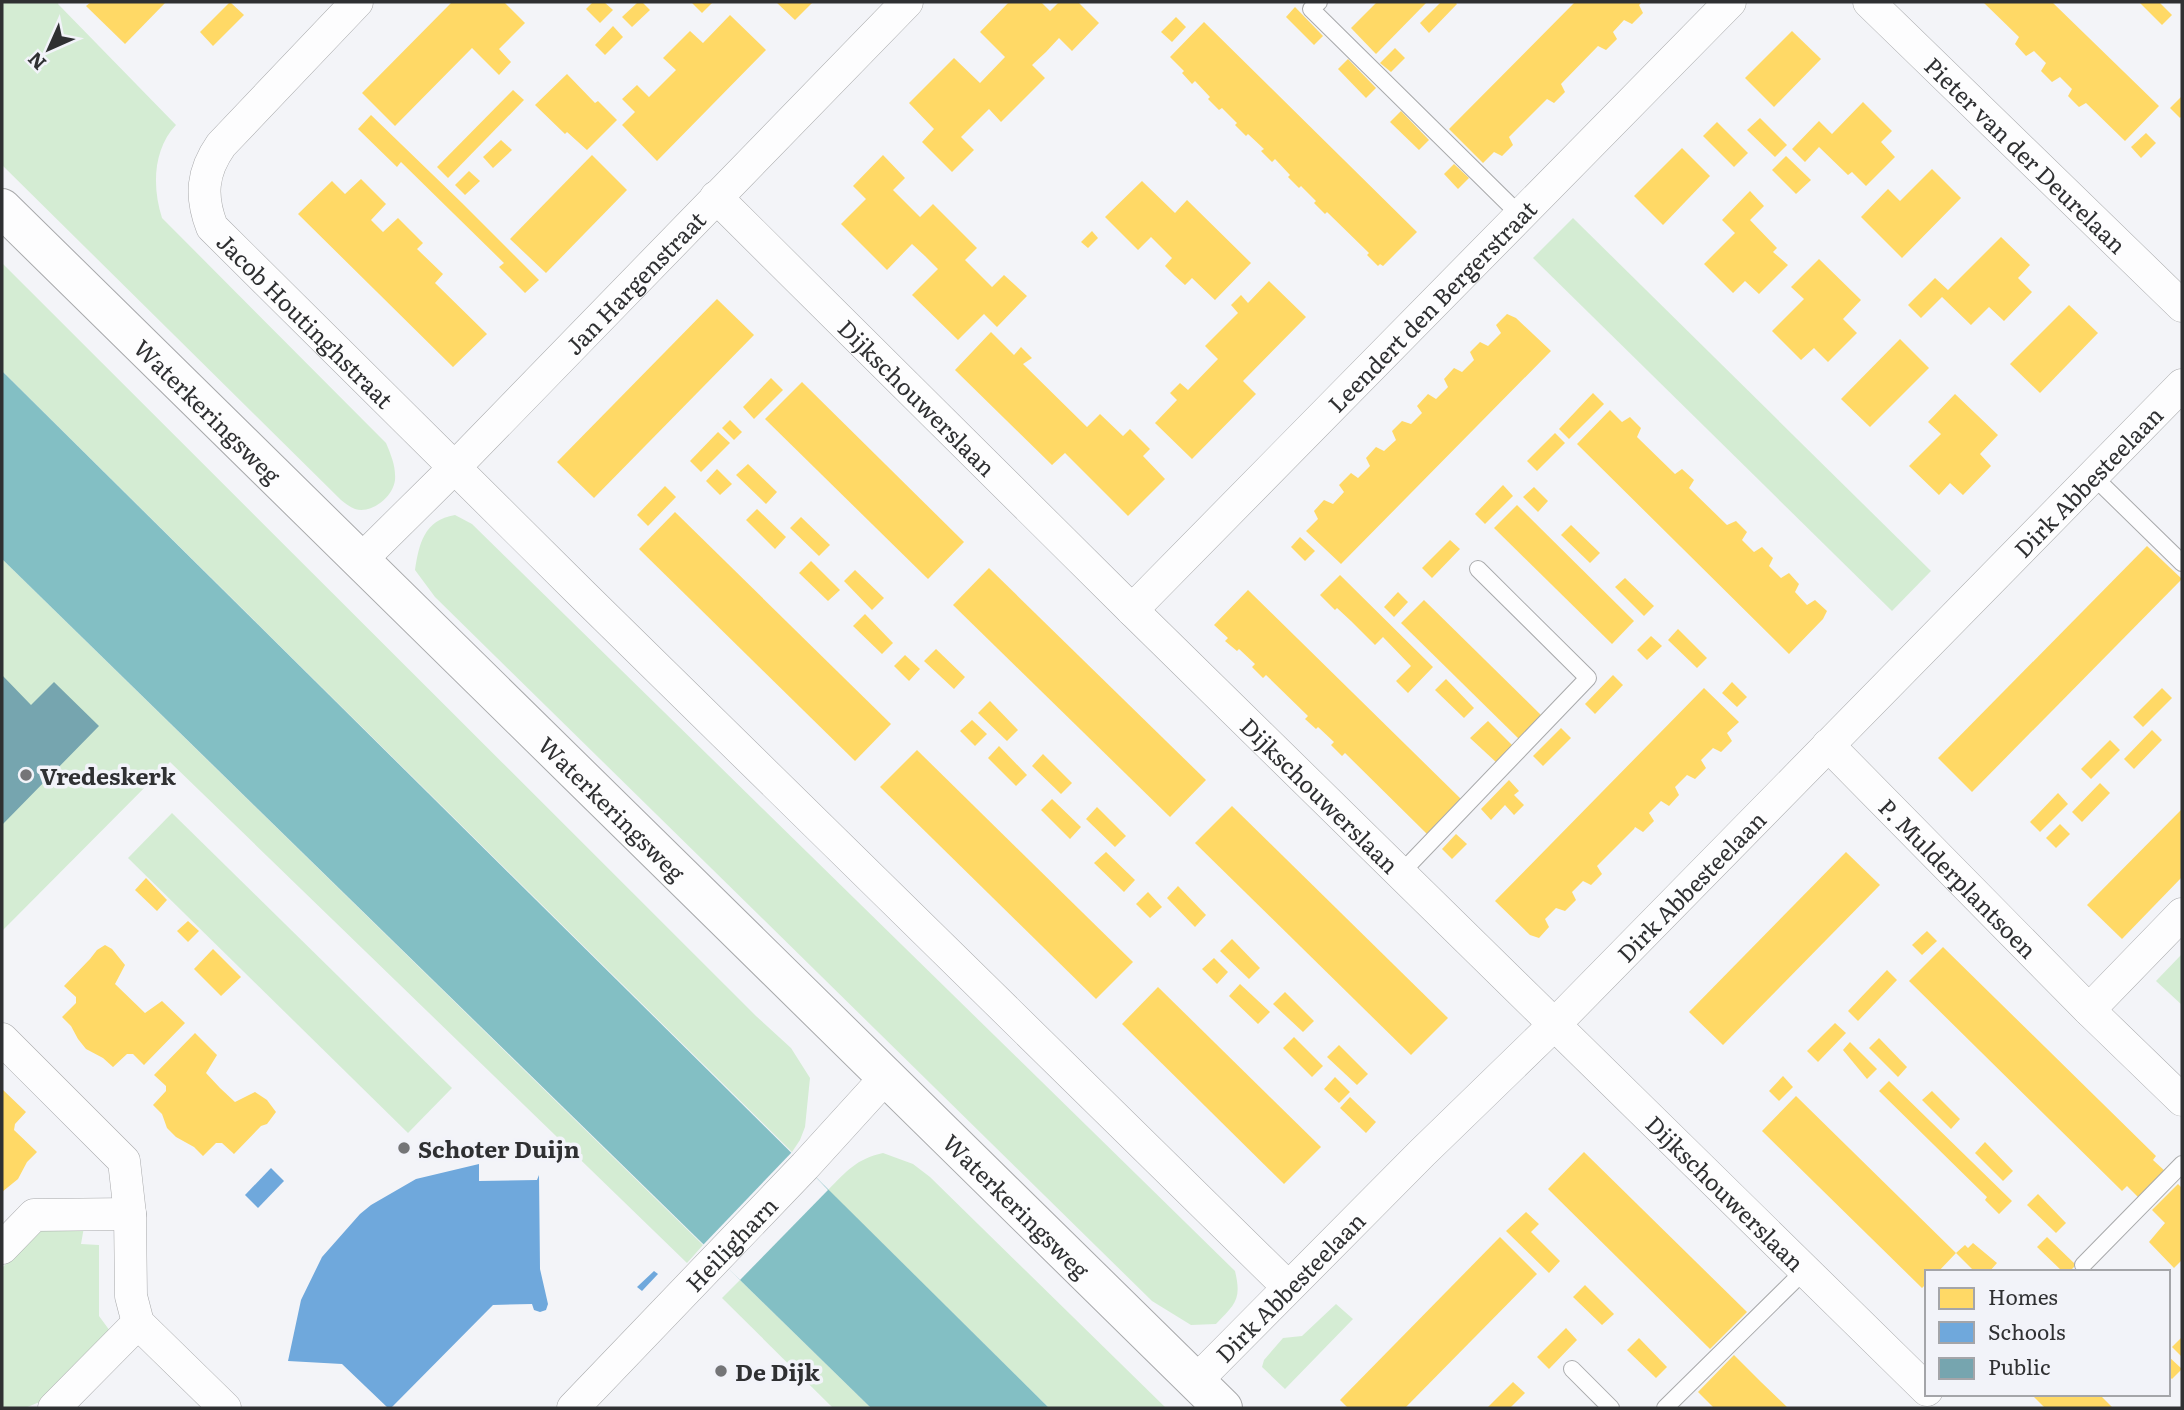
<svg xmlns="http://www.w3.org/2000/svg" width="2184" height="1410" viewBox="0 0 2184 1410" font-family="Literata,serif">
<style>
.green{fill:#d4ecd3}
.water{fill:#83bfc4}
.pier{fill:#f3f4f8}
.homes{fill:#ffd966}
.schools{fill:#6fa8dc}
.public{fill:#76a5af}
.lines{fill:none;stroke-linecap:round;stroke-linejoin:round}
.lane-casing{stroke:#a8a9ab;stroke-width:18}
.street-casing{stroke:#a8a9ab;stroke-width:33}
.secondary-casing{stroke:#a8a9ab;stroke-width:40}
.lane{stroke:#fdfdfe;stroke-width:16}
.street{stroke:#fdfdfe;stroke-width:32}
.secondary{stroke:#fdfdfe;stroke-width:38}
.poi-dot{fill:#747577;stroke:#f2f3f9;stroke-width:2.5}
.labels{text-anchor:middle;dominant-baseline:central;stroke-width:7;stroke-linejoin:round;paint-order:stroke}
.street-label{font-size:23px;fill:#2f3032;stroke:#f2f3f9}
.poi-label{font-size:23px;font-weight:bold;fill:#2f3032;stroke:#f2f3f9;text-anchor:start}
</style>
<rect width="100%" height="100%" fill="#f3f4f8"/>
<g class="green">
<path d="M2 2H59L58 4 176 125C153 149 152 187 162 218L386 443C391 455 396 466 395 480 393 497 372 514 355 509 350 507 345 503 341 500L2 165Z"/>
<polygon points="1573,218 1931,571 1892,611 1533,258"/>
<polygon points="2,263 756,1016 791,1048 810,1078 805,1127 800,1140 792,1152 2,371"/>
<path d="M455 515 472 524 1235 1271C1242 1300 1235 1304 1216 1324L1191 1325 1152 1301 435 597 415 570C419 544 424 520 455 515Z"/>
<polygon points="2,559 703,1245 687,1263 170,762 2,931"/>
<polygon points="172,813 452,1088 408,1133 128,858"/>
<polygon points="2182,954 2182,1005 2156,981"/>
<path d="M883 1153 913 1164 930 1177 1166 1408H1049L828 1190C847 1171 856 1159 883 1153Z"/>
<polygon points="43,1226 84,1227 81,1244 99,1245 99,1316 110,1331 42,1401 25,1408 2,1408 2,1268"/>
<polygon points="740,1280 871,1408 833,1408 722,1298"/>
<polygon points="1336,1304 1353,1319 1285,1389 1262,1367 1264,1360 1283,1338 1302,1336"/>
</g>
<polygon class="water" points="2,371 1049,1408 871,1408 2,559"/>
<polygon class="pier" points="792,1152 828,1190 740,1280 703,1245"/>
<g class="homes">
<polygon points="91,2 166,2 125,44 86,6"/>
<polygon points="230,2 244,15 213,46 200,32"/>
<polygon points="452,2 504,2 525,23 499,49 511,62 499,75 472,48 395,126 362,93"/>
<polygon points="593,2 604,2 613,10 600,23 586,9"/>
<polygon points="638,2 642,2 650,10 632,27 622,17"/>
<polygon points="691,2 713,2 702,13"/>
<polygon points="776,2 813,2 795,20"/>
<polygon points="1009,2 1041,2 1050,11 1059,2 1078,2 1099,23 1072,51 1059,38 1046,52 1032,65 1045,78 1001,122 989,109 961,137 974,150 952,172 922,142 934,129 909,103 954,58 980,83 1005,57 980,32"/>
<polygon points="1377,2 1427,2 1376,54 1351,28"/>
<polygon points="1441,2 1455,2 1457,4 1429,33 1420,23"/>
<polygon points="1575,2 1642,2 1639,5 1643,13 1632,24 1624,20 1613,32 1617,39 1606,50 1598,46 1561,84 1565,92 1554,103 1547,99 1509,137 1513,145 1502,156 1494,152 1483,163 1449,129"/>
<polygon points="1983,2 2052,2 2159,106 2125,141 2086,103 2079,107 2068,96 2072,89 2060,77 2052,82 2041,71 2046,63 2034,51 2026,56 2015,44 2019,37"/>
<polygon points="2139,2 2159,2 2172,15 2162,25"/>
<polygon points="1295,7 1323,36 1314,45 1286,17"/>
<polygon points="730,15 766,50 657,161 622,125 635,112 622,99 637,85 649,97 676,70 663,58 690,31 703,43"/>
<polygon points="1176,17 1186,27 1172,42 1161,32"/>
<polygon points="1204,22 1417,232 1383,266 1380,264 1378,266 1367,255 1369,253 1327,212 1325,214 1314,203 1316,201 1301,186 1299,188 1288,177 1290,175 1275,159 1272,162 1261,151 1264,149 1248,134 1246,136 1235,125 1237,123 1222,108 1219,110 1208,99 1210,97 1195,81 1192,84 1182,73 1184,71 1170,57"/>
<polygon points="613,26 623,37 605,55 595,45"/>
<polygon points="1792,31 1821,59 1774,107 1745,78"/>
<polygon points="1395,48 1405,58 1391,72 1380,63"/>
<polygon points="1348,59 1376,88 1366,98 1338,69"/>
<polygon points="567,74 595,103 598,101 617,120 587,150 567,132 565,134 535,105"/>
<polygon points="513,90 524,100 448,178 437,167"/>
<polygon points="2182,96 2182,116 2180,118 2170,108"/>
<polygon points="1863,102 1892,131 1881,142 1895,157 1866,186 1852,172 1848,175 1819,147 1805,162 1792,149 1819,121 1832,134"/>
<polygon points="1401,111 1429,140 1419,150 1390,122"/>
<polygon points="371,115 462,203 539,280 525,293 499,267 504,263 453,213 401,162 397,167 358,129"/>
<polygon points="1760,118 1787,145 1775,157 1747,130"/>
<polygon points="1717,122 1748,153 1734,167 1703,136"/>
<polygon points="2146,133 2156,143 2141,158 2131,147"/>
<polygon points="501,140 512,150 493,168 483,157"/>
<polygon points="1682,148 1710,176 1663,225 1634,196"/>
<polygon points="592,155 627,190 546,273 510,239"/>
<polygon points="883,155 905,178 893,190 920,217 933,204 977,248 965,260 992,287 1004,275 1027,296 997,327 984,314 958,340 912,295 938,269 925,256 912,244 887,270 841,224 866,199 853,186"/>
<polygon points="1786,156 1811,180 1796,194 1772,170"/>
<polygon points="1454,164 1469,178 1458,189 1444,174"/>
<polygon points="1932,169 1961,198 1902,258 1861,217 1888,189 1900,201"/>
<polygon points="469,171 480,181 465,195 455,185"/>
<polygon points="361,179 386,204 371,220 383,232 398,218 423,243 417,249 443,274 435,283 487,334 453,367 298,214 332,181 345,194"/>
<polygon points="1142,181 1175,213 1187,200 1251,263 1215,300 1192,278 1185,285 1175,276 1165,266 1172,258 1151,237 1138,250 1105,217"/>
<polygon points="1750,191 1764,206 1750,220 1777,248 1773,252 1788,265 1759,294 1745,281 1733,293 1704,264 1735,233 1722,220"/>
<polygon points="1092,231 1098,238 1088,248 1081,242"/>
<polygon points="2001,237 2030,265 2018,278 2032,292 2004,321 1989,307 1971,325 1942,297 1921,318 1908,305 1935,278 1948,290"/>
<polygon points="1819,259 1861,300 1843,319 1857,333 1828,362 1814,348 1801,360 1772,331 1804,299 1791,287"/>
<polygon points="1269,281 1306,317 1243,381 1256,394 1192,459 1155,423 1177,400 1170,393 1180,383 1188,390 1218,359 1205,346 1238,313 1231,305 1241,295 1248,303"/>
<polygon points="717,299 754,335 594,498 557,462"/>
<polygon points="2069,305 2098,333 2040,393 2010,364"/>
<polygon points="1507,314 1516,318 1551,351 1341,564 1306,531 1318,519 1314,511 1324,500 1333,504 1344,492 1339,485 1351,473 1358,478 1370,466 1366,458 1376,447 1384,451 1396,440 1392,431 1402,421 1411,424 1422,413 1417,406 1428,394 1436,399 1448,387 1444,379 1454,368 1462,372 1474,360 1470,352 1480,342 1488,346 1501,333 1496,325"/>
<polygon points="991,332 1014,355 1021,347 1032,358 1023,364 1087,427 1100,414 1123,436 1130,429 1150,449 1143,456 1165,479 1128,516 1065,453 1052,465 955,370"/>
<polygon points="1900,339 1929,368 1870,427 1841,399"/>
<polygon points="771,378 783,390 754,419 743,407"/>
<polygon points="802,382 964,542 928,579 765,419"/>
<polygon points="1593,393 1604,404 1569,439 1559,429"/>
<polygon points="1955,394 1998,435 1980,454 1991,466 1963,495 1950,483 1939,495 1909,466 1941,434 1928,422"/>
<polygon points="1610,410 1622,422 1630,417 1641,428 1637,437 1675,474 1682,469 1694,480 1689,488 1727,525 1736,521 1747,532 1742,540 1754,552 1762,547 1773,558 1769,566 1781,578 1789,573 1799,584 1795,592 1807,605 1815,600 1827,611 1823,619 1789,654 1577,444"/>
<polygon points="730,420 742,432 734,440 722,428"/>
<polygon points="718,432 730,443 701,472 690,461"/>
<polygon points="1555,433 1565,443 1537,471 1527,461"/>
<polygon points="748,464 777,492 766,504 736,475"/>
<polygon points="717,469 732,484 720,495 706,481"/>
<polygon points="1503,485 1513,496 1485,524 1475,514"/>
<polygon points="665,486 676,497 648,526 637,515"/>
<polygon points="1534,487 1548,501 1538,512 1523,497"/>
<polygon points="1517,505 1634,621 1612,644 1494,528"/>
<polygon points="757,509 786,537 775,549 746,520"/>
<polygon points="675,512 891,724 855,761 639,549"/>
<polygon points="801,517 830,545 819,556 790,528"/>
<polygon points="1571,525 1600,553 1590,563 1561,535"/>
<polygon points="1300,537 1315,551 1305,561 1291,547"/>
<polygon points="1450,540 1460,549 1432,578 1422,568"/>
<polygon points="2147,546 2182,579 1972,792 1938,758"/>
<polygon points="811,561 840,590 828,601 799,573"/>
<polygon points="989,568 1206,780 1170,817 953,605"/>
<polygon points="855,570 884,598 872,610 844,581"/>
<polygon points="1340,575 1433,667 1408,693 1396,681 1411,666 1383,637 1375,645 1351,621 1337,608 1335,610 1320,595"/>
<polygon points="1625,578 1654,606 1644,616 1615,587"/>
<polygon points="1248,590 1461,799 1427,834 1345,753 1342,756 1331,745 1334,742 1318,727 1316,729 1305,719 1308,716 1266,675 1263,678 1252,667 1255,664 1239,649 1237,651 1225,641 1228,638 1214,625"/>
<polygon points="1398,592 1408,602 1394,617 1384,607"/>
<polygon points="1424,600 1542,716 1519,739 1401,623"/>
<polygon points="865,614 893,643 882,654 853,626"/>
<polygon points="1678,629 1707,658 1697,668 1668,640"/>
<polygon points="1651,636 1662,646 1647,660 1637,650"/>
<polygon points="936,649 965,677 954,689 924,661"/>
<polygon points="905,655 920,669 909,681 894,666"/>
<polygon points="1613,675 1623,685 1595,714 1585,704"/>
<polygon points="1446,679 1474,708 1464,718 1435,690"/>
<polygon points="1732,682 1747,697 1737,707 1722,693"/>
<polygon points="1704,688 1739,722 1727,733 1732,741 1721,752 1713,748 1701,760 1706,768 1695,779 1687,775 1675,787 1679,795 1669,806 1661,801 1649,813 1654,821 1643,832 1635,827 1634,829 1597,866 1602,874 1591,885 1583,881 1572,892 1576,900 1565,911 1556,908 1545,919 1549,927 1539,938 1530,935 1495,901"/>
<polygon points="2162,688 2172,698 2143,727 2133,717"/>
<polygon points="990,701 1018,730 1007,741 978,713"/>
<polygon points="972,720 987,734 975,746 960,731"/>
<polygon points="1488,721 1513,746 1497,763 1470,738"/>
<polygon points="1561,728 1571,738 1543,766 1533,756"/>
<polygon points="2152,730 2162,740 2134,769 2124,759"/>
<polygon points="2110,740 2120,750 2091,779 2081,769"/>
<polygon points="999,746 1027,775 1016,786 988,758"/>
<polygon points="917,750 1133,962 1096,999 880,787"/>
<polygon points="1043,754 1072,783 1061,794 1032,766"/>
<polygon points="1509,780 1519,791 1514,795 1524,805 1514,815 1505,805 1491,820 1481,809"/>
<polygon points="2100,783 2110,793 2082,822 2072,812"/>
<polygon points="2058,793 2068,804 2040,832 2030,822"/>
<polygon points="1052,799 1081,827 1070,839 1041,810"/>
<polygon points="1232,806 1448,1018 1411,1055 1195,843"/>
<polygon points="1097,807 1126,836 1115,847 1086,819"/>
<polygon points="2182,809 2182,877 2122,939 2087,905"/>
<polygon points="2060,824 2070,834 2056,848 2046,838"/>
<polygon points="1456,834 1467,844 1452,859 1442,849"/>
<polygon points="1106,852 1135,880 1124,892 1094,863"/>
<polygon points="1846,852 1880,885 1723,1045 1689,1012"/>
<polygon points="146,878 167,900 157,911 135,890"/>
<polygon points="1178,886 1206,915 1195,927 1167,898"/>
<polygon points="1148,892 1162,907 1150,918 1136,904"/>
<polygon points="188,921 199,931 188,942 177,931"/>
<polygon points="1927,931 1937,941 1922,955 1912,945"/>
<polygon points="1232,939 1260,968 1249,979 1220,951"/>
<polygon points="105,945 112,949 125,965 115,984 145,1013 162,1001 185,1023 144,1065 133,1054 127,1054 113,1067 103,1058 86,1049 78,1039 71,1026 62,1017 76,1003 76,997 64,986 90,959 97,950"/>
<polygon points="1943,947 2156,1156 2153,1160 2166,1172 2140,1199 2127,1186 2122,1191 1909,981"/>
<polygon points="213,949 241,977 221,996 194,969"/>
<polygon points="1214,958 1228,972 1217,984 1202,969"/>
<polygon points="1887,970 1897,980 1858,1021 1848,1011"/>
<polygon points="1240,984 1270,1012 1258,1024 1229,996"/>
<polygon points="1158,987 1321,1147 1284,1184 1122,1024"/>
<polygon points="1285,992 1314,1021 1303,1032 1273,1004"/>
<polygon points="1835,1023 1846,1033 1818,1062 1807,1051"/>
<polygon points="195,1033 217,1055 206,1073 220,1088 235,1102 255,1092 267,1100 276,1112 267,1124 261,1126 234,1154 222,1143 216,1143 203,1156 194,1147 176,1137 167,1128 162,1114 153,1105 166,1091 166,1086 154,1075"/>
<polygon points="1294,1037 1323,1066 1312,1077 1283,1048"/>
<polygon points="1879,1038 1907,1067 1898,1077 1869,1048"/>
<polygon points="1850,1042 1877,1069 1867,1079 1843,1050"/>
<polygon points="1339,1045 1368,1074 1357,1085 1327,1057"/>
<polygon points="1783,1076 1793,1087 1779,1101 1769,1091"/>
<polygon points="1335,1077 1350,1092 1339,1103 1324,1089"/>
<polygon points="1889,1081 2012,1201 1999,1214 1985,1200 1987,1197 1879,1091"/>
<polygon points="2,1089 26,1112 15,1124 14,1130 37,1152 27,1162 18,1179 2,1192"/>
<polygon points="1932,1091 1960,1119 1951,1129 1922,1100"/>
<polygon points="1796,1096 1956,1253 1938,1272 1927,1272 1927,1283 1922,1288 1762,1131"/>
<polygon points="1350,1097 1376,1122 1366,1133 1340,1108"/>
<polygon points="1985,1142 2013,1171 2003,1181 1975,1153"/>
<polygon points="1584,1152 1747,1312 1710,1349 1548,1189"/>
<polygon points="2178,1184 2182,1188 2182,1260 2174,1268 2149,1242 2165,1223 2152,1210"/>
<polygon points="2038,1194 2066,1223 2056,1233 2027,1205"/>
<polygon points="1526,1212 1539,1224 1531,1232 1560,1261 1549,1273 1506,1231"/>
<polygon points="1500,1237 1537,1274 1405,1408 1348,1408 1340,1400"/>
<polygon points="2047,1237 2076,1265 2069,1272 2063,1272 2037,1247"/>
<polygon points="1973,1243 1997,1263 1989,1272 1975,1272 1956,1253 1965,1245 1968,1248"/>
<polygon points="1585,1285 1614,1314 1602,1325 1573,1297"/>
<polygon points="1566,1328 1577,1340 1549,1369 1537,1357"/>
<polygon points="2182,1337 2182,1357 2172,1347"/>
<polygon points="1639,1338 1667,1367 1656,1378 1627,1350"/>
<polygon points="1734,1355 1761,1382 1788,1408 1714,1408 1698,1392"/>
<polygon points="2168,1356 2182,1369 2172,1379 2168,1376"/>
<polygon points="1513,1382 1525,1393 1510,1408 1487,1408"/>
<polygon points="2031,1394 2099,1394 2113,1408 2045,1408"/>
</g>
<g class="schools">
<polygon points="479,1164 479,1181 537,1180 539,1175 540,1269 548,1304 546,1310 540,1312 534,1310 532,1304 493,1305 391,1408 388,1408 342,1364 288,1361 301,1300 322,1257 360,1214 371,1205 416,1179"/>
<polygon points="271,1168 284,1181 258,1208 245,1195"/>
<polygon points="654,1271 658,1274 642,1291 637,1287"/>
</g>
<polygon class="public" points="2,675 31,705 54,682 99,726 2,825"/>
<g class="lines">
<g class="lane-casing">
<g id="lane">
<polyline points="1319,2 1311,9 1521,216"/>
<polyline points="2093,476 2182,563"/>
<polyline points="1401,873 1588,678 1478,569"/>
<polyline points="2083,1265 2182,1164"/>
<polyline points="1572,1369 1611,1408"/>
<polyline points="1665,1408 1805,1270"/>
</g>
</g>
<g class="street-casing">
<g id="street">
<path id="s1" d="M357 2 221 145C202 172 200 196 212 227L584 596 1288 1287"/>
<path id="s2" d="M1869 2 2182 306"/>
<path id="s3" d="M716 197 1132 610 1927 1390"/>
<path id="s4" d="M361 560 454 468 907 2"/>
<path id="s5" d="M1132 610 1730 2"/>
<path id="s6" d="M1828 745 2089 1010 2182 1100"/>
<polyline points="2089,1010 2182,914"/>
<polyline points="2,1039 124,1161 130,1214 131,1296 138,1323 225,1408"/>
<polyline points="2,1248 34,1215 130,1214"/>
<path id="s7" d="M1196 1381 1422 1153 1555 1024 2182 385"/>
<polyline points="54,1408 138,1323"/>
<path id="s8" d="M573 1408 805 1166 886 1077"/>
</g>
</g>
<g class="secondary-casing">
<g id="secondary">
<path id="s9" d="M2 208 1223 1408"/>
</g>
</g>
<use href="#lane" class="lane"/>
<use href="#street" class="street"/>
<use href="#secondary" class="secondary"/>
</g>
<g class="poi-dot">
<circle cx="26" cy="775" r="7"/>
<circle cx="404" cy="1148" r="7"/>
<circle cx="721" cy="1371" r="7"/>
</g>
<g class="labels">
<g class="street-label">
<text stroke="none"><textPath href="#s2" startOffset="219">Pieter van der Deurelaan</textPath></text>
<text stroke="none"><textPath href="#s4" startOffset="390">Jan Hargenstraat</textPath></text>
<text stroke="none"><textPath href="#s5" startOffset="427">Leendert den Bergerstraat</textPath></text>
<text stroke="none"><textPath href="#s1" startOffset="416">Jacob Houtinghstraat</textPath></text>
<text stroke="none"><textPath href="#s3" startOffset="284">Dijkschouwerslaan</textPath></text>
<text stroke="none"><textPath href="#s9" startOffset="289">Waterkeringsweg</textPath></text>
<text stroke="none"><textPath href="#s7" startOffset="1267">Dirk Abbesteelaan</textPath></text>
<text stroke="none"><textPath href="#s3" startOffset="850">Dijkschouwerslaan</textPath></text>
<text stroke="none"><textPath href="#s9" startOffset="856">Waterkeringsweg</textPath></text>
<text stroke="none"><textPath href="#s6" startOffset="186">P. Mulderplantsoen</textPath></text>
<text stroke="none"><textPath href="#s7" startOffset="700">Dirk Abbesteelaan</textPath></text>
<text stroke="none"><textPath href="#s3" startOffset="1418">Dijkschouwerslaan</textPath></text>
<text stroke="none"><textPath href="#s9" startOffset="1423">Waterkeringsweg</textPath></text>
<text stroke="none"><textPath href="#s8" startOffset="228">Heiligharn</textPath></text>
<text stroke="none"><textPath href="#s7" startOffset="133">Dirk Abbesteelaan</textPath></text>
</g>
<g class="poi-label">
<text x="40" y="775">Vredeskerk</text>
<text x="418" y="1148">Schoter Duijn</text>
<text x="735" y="1371">De Dijk</text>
</g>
</g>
<rect width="2184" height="1410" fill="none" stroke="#2f3032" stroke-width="7"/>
<rect x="1925" y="1270" width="245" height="126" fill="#f2f3f9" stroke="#a4a5a9" stroke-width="2"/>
<rect x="1939" y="1288" width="35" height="21" fill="#ffd966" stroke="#a4a5a9" stroke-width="2"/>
<text x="1988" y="1305" font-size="21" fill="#2f3032">Homes</text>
<rect x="1939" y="1322" width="35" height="21" fill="#6fa8dc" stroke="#a4a5a9" stroke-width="2"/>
<text x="1988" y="1340" font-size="21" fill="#2f3032">Schools</text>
<rect x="1939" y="1358" width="35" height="21" fill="#76a5af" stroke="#a4a5a9" stroke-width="2"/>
<text x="1988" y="1375" font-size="21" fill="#2f3032">Public</text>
<g transform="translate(49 49) rotate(225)" stroke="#f2f3f9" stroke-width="5" paint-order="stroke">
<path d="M0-5L12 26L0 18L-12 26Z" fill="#2f3032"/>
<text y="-10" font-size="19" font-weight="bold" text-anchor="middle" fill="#2f3032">N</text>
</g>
</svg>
